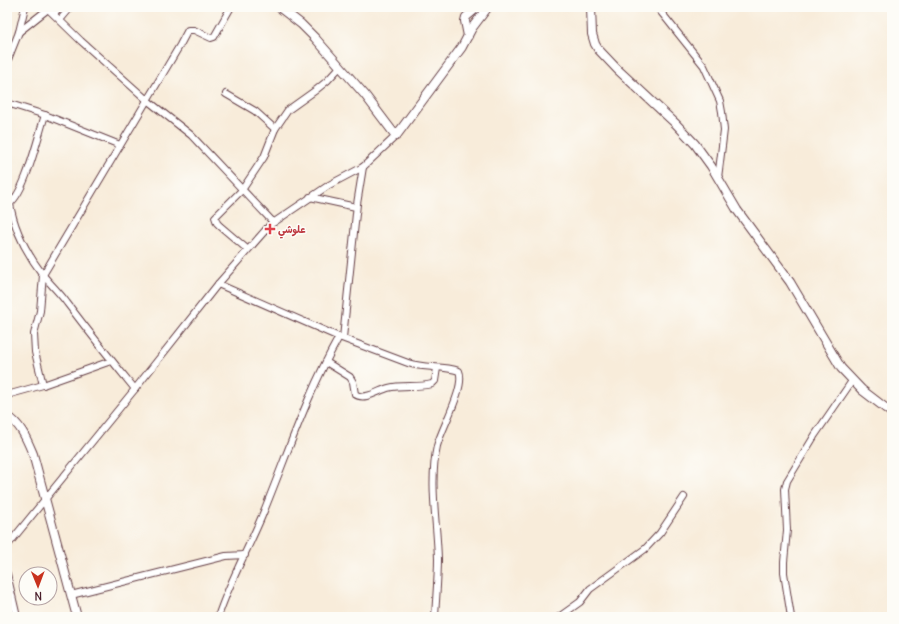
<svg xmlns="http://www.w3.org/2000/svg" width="899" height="624" viewBox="0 0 899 624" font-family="Delius,'Playpen Sans Arabic',sans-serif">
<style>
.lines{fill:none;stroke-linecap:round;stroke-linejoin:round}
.minor-casing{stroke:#643e45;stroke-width:8}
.tertiary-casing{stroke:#643e45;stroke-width:10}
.minor{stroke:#fff;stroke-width:6}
.tertiary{stroke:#fff;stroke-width:8}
.health-dot{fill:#e0444e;stroke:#fdfcf7;stroke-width:1.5}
.labels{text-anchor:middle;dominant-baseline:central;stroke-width:3;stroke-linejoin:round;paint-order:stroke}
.health-label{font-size:10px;font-weight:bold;fill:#be3a42;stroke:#fdfcf7;text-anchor:start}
</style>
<rect width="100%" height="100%" fill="#fdfcf7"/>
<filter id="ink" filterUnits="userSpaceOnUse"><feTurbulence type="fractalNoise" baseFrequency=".025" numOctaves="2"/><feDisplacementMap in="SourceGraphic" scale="8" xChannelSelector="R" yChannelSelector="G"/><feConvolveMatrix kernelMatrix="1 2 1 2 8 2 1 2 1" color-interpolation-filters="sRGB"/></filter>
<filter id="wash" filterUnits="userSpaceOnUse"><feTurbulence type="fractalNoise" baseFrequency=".012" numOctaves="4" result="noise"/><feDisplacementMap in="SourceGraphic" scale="16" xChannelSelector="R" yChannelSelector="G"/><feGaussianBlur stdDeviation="0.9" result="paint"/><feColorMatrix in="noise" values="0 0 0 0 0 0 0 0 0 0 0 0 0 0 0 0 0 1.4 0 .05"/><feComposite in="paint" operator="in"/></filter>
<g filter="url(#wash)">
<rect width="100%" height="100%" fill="#f8ecda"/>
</g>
<g filter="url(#ink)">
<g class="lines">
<g class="minor-casing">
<g id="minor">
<polyline points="46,7 81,41 147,100 191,135 273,222"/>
<polyline points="657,7 704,66 720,101 722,112 724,130 718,178"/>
<polyline points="54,14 59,7"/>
<polyline points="60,20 71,7"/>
<polyline points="19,32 48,9"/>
<polyline points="7,62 19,32 25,7"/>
<polyline points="226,94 255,111 275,129"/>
<polyline points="7,103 45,115 120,145"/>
<polyline points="310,197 356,207"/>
<path d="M10 204C14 229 28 255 43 275 51 285 60 293 67 303 89 332 112 361 135 389"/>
<path d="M7 205C24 199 39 133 45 115"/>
<polyline points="247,249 220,226 217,223 215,217 242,190 264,157 275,129 288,110 316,90 327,81 340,67"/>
<path d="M218 284 339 337 408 363C425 369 442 365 459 371 466 387 442 427 437 446 429 483 437 521 438 559 438 578 436 598 435 617"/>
<polyline points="343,338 357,204 363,167"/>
<path d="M326 362 350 377 353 382 355 394C364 401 378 391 388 388 402 384 418 388 432 384L435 381 437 368"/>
<polyline points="43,385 35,352 34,334 40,311 43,275 180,45 188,30 194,30 211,38 214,37 231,7"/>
<polyline points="7,395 43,385 111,361"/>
<polyline points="7,546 135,389 218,284 270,225 329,185 363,167 396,136"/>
<polyline points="7,574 17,617"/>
<polyline points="71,595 226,556 245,555"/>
<path d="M218 617C230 580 250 546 264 511 288 452 308 392 339 337"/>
<polyline points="559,617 580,602 590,589 645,549 660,533 684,497"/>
<polyline points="791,617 784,573 784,562 787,530 785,489 787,481 815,435 852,381"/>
</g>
</g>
<g class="tertiary-casing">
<g id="tertiary">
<polyline points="279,7 301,24 315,38 365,95 396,136 462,47 472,28 488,7"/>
<polyline points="591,7 592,34 595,44 598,49 617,69 676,124 695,144 711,166 737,210 790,282 841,368 862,390 892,413"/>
<polyline points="468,36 465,21 466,17 478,7"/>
<path d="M7 416C21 424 27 440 33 454L77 617"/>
</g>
</g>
<use href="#minor" class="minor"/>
<use href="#tertiary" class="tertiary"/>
</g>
</g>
<path class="health-dot" d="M268 223h4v4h4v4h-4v4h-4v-4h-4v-4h4z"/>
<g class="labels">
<g class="health-label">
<text x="278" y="229">علوشي</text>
</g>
</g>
<rect width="899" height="624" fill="none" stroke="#fdfcf7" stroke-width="24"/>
<g transform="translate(38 586) rotate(179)"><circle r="19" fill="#fdfcf7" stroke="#b5a4a5"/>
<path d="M0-3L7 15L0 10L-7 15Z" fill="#c8321e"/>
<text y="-6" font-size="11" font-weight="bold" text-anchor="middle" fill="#4a1f2b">N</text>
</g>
</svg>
